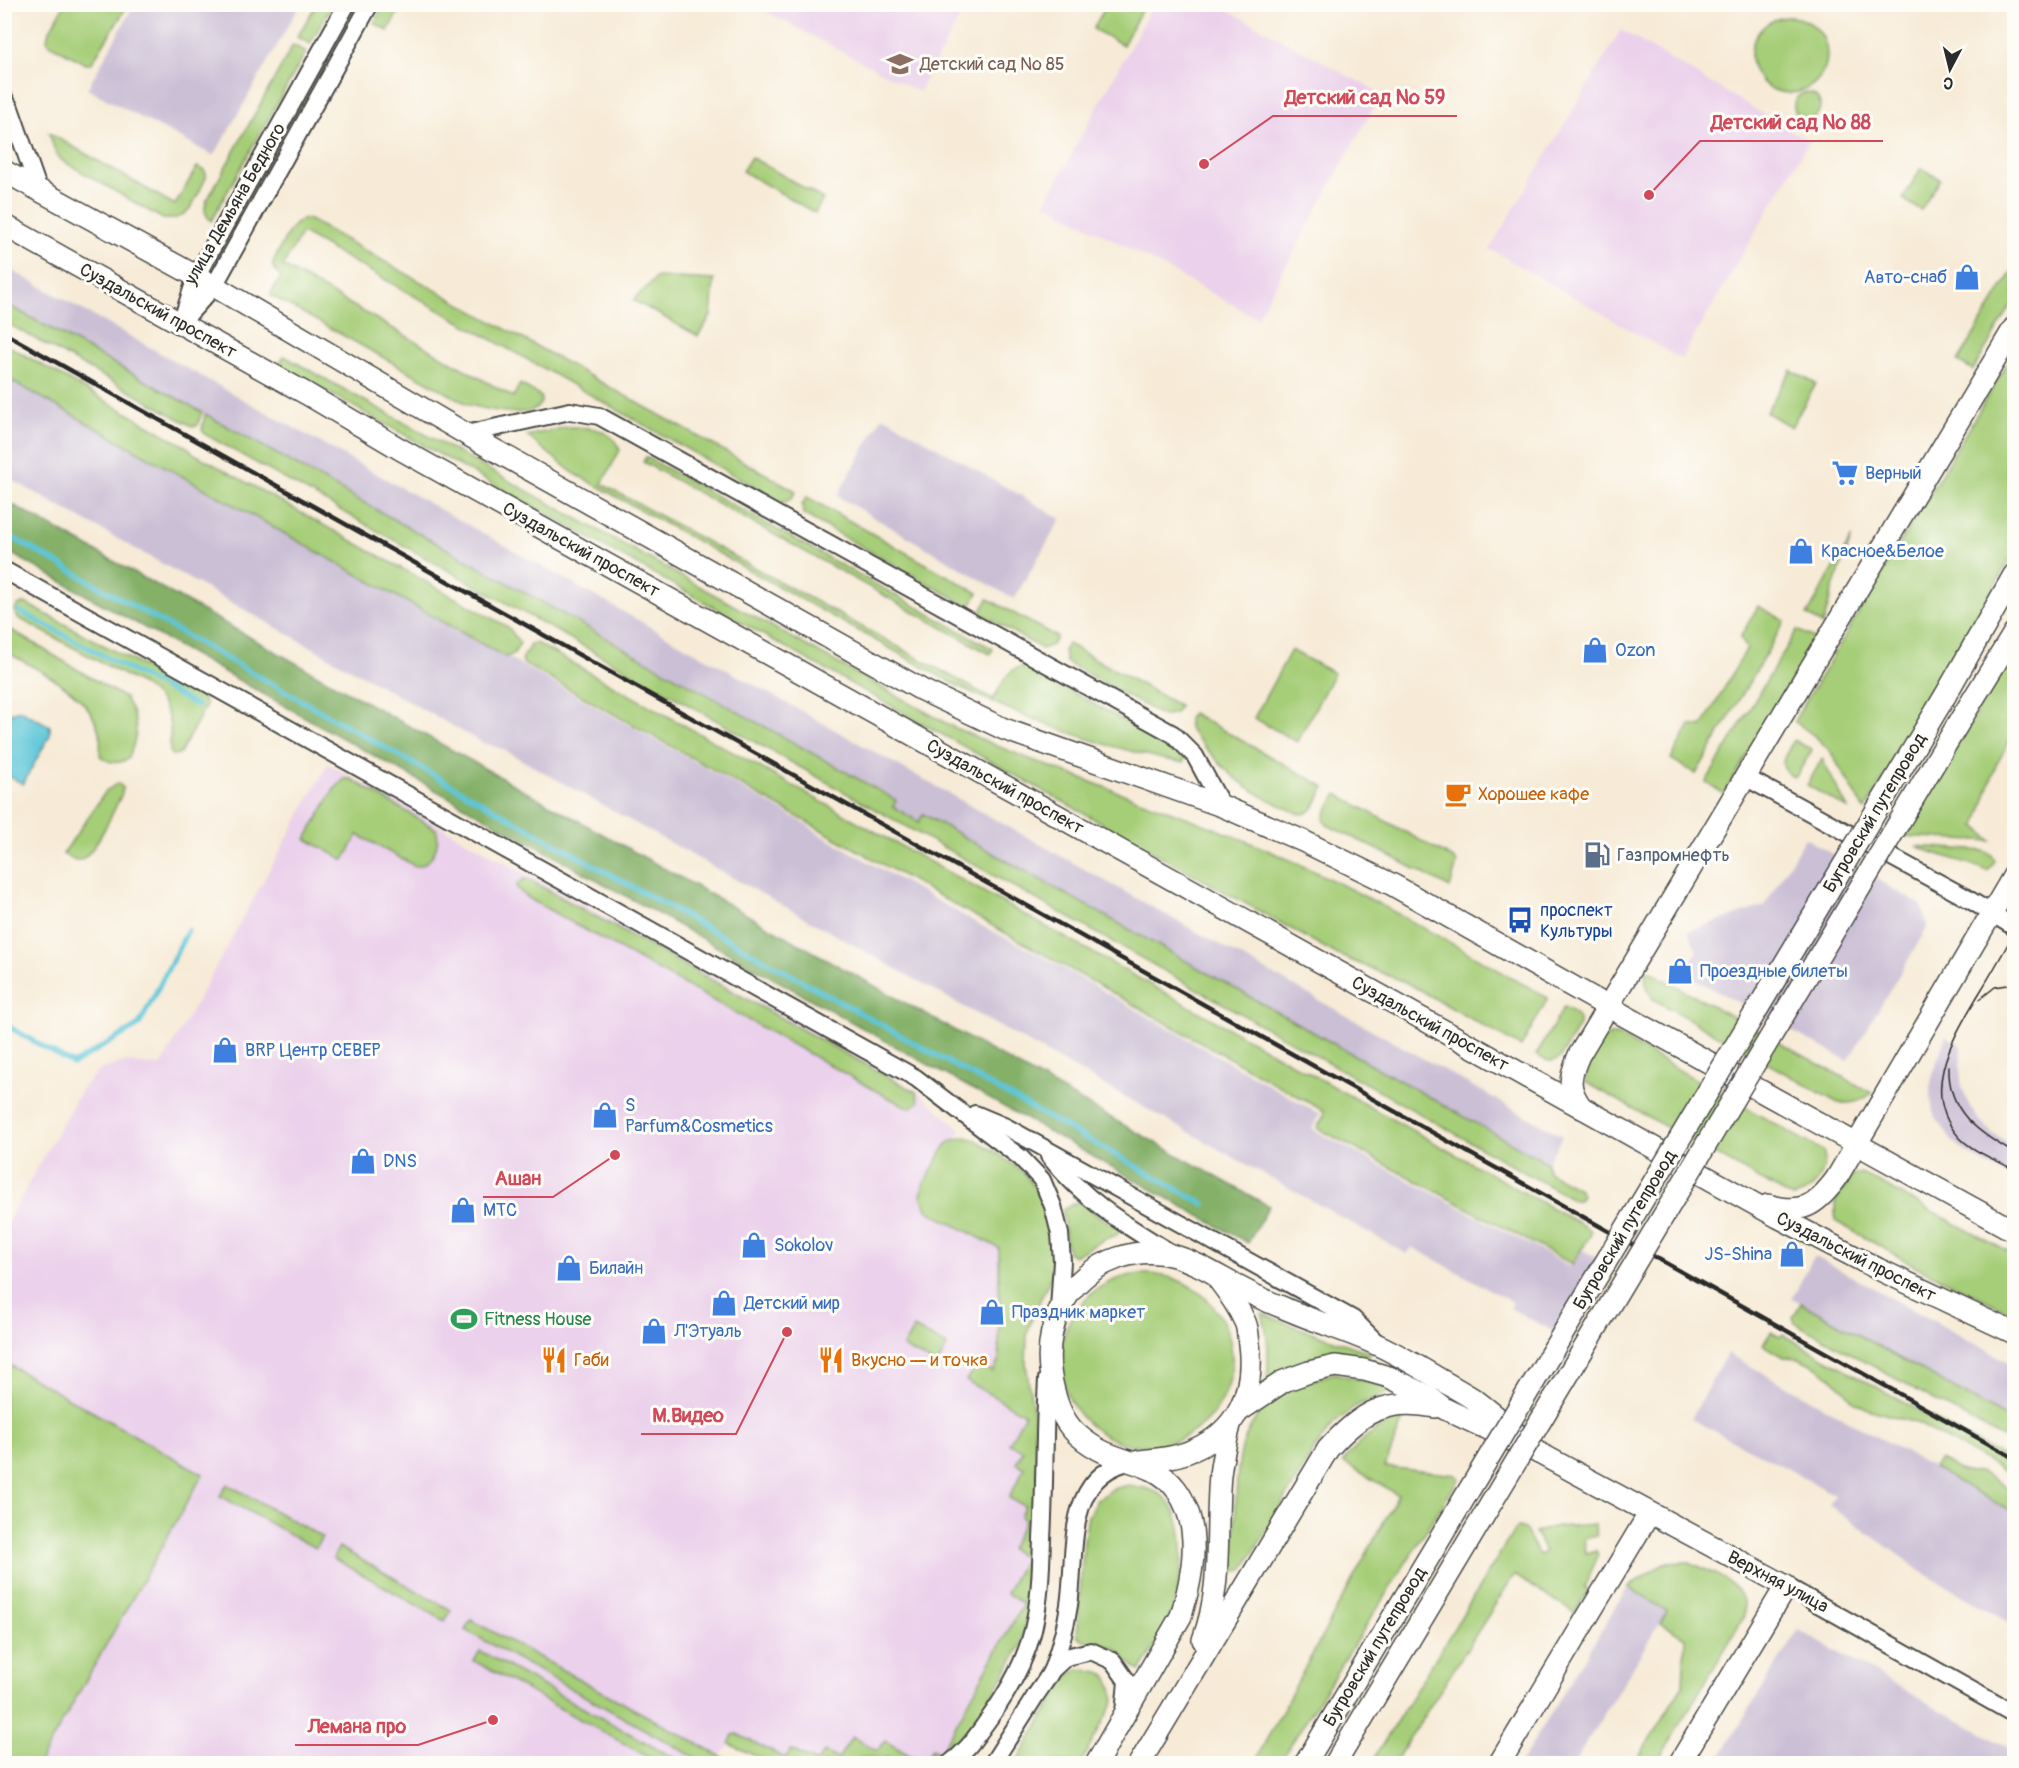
<svg xmlns="http://www.w3.org/2000/svg" width="2019" height="1768" viewBox="0 0 2019 1768" font-family="Pangolin,sans-serif">
<style>
.built{fill:#ebd1eb}
.industrial{fill:#cbbfd5}
.green{fill:#a6cd77;stroke:#687c51;stroke-width:1.5}
.forest{fill:#84b068;stroke:#586e4a;stroke-width:1.5}
.water{fill:#5dc6d8;stroke:#447882;stroke-width:1.5}
.lines{fill:none;stroke-linecap:round;stroke-linejoin:round}
.stream{stroke:#5dc6d8;stroke-width:5}
.minor-casing{stroke:#4a4845;stroke-width:20}
.major-casing{stroke:#4a4845;stroke-width:24}
.minor{stroke:#fff;stroke-width:16}
.major{stroke:#fff;stroke-width:21}
.tram{stroke:#2b2b2b;stroke-width:1.5}
.rail{stroke:#2b2b2b;stroke-width:4.5}
.major-bridge-casing{stroke:#4a4845;stroke-width:24;stroke-linecap:butt}
.major-bridge{stroke:#fff;stroke-width:21}
.labels{text-anchor:middle;dominant-baseline:central;stroke-width:6;stroke-linejoin:round;paint-order:stroke}
.education-label{font-size:18px;fill:#785e54;stroke:#fdfcf7;text-anchor:start}
.street-label{font-size:18px;fill:#2b2b2b;stroke:#fdfcf7}
.shop-label{font-size:18px;fill:#366cbe;stroke:#fdfcf7;text-anchor:start}
.food-label{font-size:18px;fill:#c56008;stroke:#fdfcf7;text-anchor:start}
.service-label{font-size:18px;fill:#4e5e75;stroke:#fdfcf7;text-anchor:start}
.transit-label{font-size:18px;fill:#164399;stroke:#fdfcf7;text-anchor:start}
.leisure-label{font-size:18px;fill:#27864d;stroke:#fdfcf7;text-anchor:start}
.leader{fill:none;stroke:#d1495b;stroke-width:2}
.callout-dot{fill:#d1495b;stroke:#fdfcf7;stroke-width:2}
.callout-label{font-size:20px;text-anchor:middle;font-weight:bold;fill:#d1495b;stroke:#fdfcf7;stroke-width:6;stroke-linejoin:round;paint-order:stroke}
</style>
<rect width="100%" height="100%" fill="#fdfcf7"/>
<filter id="ink" filterUnits="userSpaceOnUse"><feTurbulence type="fractalNoise" baseFrequency=".0167" numOctaves="2"/><feDisplacementMap in="SourceGraphic" scale="12" xChannelSelector="R" yChannelSelector="G"/><feConvolveMatrix kernelMatrix="1 2 1 2 8 2 1 2 1" color-interpolation-filters="sRGB"/></filter>
<filter id="wash" filterUnits="userSpaceOnUse"><feTurbulence type="fractalNoise" baseFrequency=".008" numOctaves="4" result="noise"/><feDisplacementMap in="SourceGraphic" scale="24" xChannelSelector="R" yChannelSelector="G"/><feGaussianBlur stdDeviation="1.35" result="paint"/><feColorMatrix in="noise" values="0 0 0 0 0 0 0 0 0 0 0 0 0 0 0 0 0 1.4 0 .05"/><feComposite in="paint" operator="in"/></filter>
<g filter="url(#wash)">
<rect width="100%" height="100%" fill="#f7ebd7"/>
<g class="built">
<polygon points="754,5 966,5 919,92"/>
<polygon points="1153,5 1219,5 1381,94 1257,318 1045,203"/>
<polygon points="1621,30 1809,141 1681,359 1490,249"/>
<polygon points="328,764 917,1091 961,1130 921,1202 1001,1245 1034,1418 1031,1602 940,1763 906,1763 889,1758 867,1757 846,1763 771,1763 729,1745 720,1756 733,1763 39,1763 203,1474 5,1362 5,1226 82,1088 100,1070 124,1062 161,1066"/>
</g>
<g class="industrial">
<polygon points="134,5 300,5 214,156 87,89"/>
<polygon points="4,266 1562,1136 1547,1163 924,815 919,822 892,807 896,799 5,303"/>
<polygon points="4,376 806,824 821,835 980,925 1038,954 1320,1114 1312,1129 1570,1266 1581,1249 1601,1260 1558,1334 1510,1308 1512,1302 1412,1247 1407,1254 502,749 483,743 5,476"/>
<polygon points="883,416 1061,519 1014,599 837,496"/>
<polygon points="1805,838 1921,905 1928,926 1848,1061 1685,974 1697,951 1688,931 1764,906"/>
<polygon points="1946,1036 1961,1045 1960,1070 1962,1087 1969,1105 1977,1117 1993,1134 2014,1146 2014,1179 1972,1156 1952,1141 1933,1113 1930,1089 1933,1072"/>
<polygon points="1814,1256 2014,1365 2014,1422 1792,1298"/>
<polygon points="1727,1353 2014,1513 2014,1625 1925,1574 1829,1505 1835,1495 1781,1465 1691,1419"/>
<polygon points="1628,1587 1667,1611 1574,1763 1520,1764"/>
<polygon points="1798,1630 2014,1751 2014,1763 1716,1763"/>
</g>
<g class="green">
<polygon points="1107,4 1144,5 1123,45 1093,29"/>
<polygon points="64,5 128,5 91,64 86,64 51,45 47,41 48,34"/>
<polygon points="316,5 332,5 310,44 297,37"/>
<polygon points="384,5 402,5 388,31 374,23"/>
<circle cx="1789" cy="55" r="38"/>
<path d="M293 45 306 52 211 221C205 215 204 210 206 202Z"/>
<circle cx="1807" cy="106" r="13"/>
<path d="M49 133 175 205 197 167C203 169 207 171 206 178 195 198 191 222 163 219L61 160 55 151Z"/>
<polygon points="751,157 823,199 815,213 742,171"/>
<polygon points="1921,168 1940,179 1921,210 1903,199"/>
<path d="M303 219 310 220 796 491 791 499 783 503 302 233 283 266 513 397 520 384 538 394 542 399C538 423 485 409 469 405L270 295 281 277 273 268V262C281 248 288 225 303 219Z"/>
<polygon points="2014,268 2014,301 1973,370 1958,361"/>
<polygon points="657,277 714,280 711,316 698,336 633,300"/>
<polygon points="4,303 202,412 197,426 192,426 5,322"/>
<polygon points="5,344 189,448 193,453 508,627 520,643 513,655 505,657 5,377"/>
<polygon points="2014,352 2014,551 1932,698 1865,810 1830,751 1816,737 1794,721"/>
<path d="M284 356 953 727C1064 777 1181 810 1292 861 1380 901 1464 951 1548 998L1521 1047 1409 984 1338 955 279 365Z"/>
<polygon points="1791,370 1816,384 1791,427 1766,412"/>
<polygon points="205,414 896,800 893,807 919,822 923,814 1547,1163 1548,1172 1579,1189 1582,1195 1579,1200 1574,1200 206,435 202,430"/>
<path d="M567 427C590 427 611 427 620 450L602 484 993 699C1002 686 1006 667 1026 666L1167 745 1184 758V762C1169 762 1153 756 1139 753 1074 738 1014 713 954 684L572 472 527 436Z"/>
<polygon points="646,457 993,649 990,654 643,462"/>
<polygon points="807,497 978,593 970,607 803,514 802,505"/>
<polygon points="1852,537 1833,588 1823,625 1807,615"/>
<polygon points="988,599 1057,637 1052,645 1042,649 980,613"/>
<path d="M25 603 204 699 206 705 180 754 171 755C168 745 171 736 170 726 167 705 157 695 141 684L18 618 14 611 18 605Z"/>
<polygon points="1758,606 1785,621 1696,774 1671,759 1690,725 1702,727 1747,648 1740,638"/>
<path d="M8 628 125 698C139 721 139 735 128 759 117 764 110 764 100 756 100 750 101 743 100 737 93 692 40 672 5 651V630Z"/>
<polygon points="1797,630 1816,639 1724,794 1706,782"/>
<polygon points="534,643 538,644 1584,1226 1591,1231 1590,1236 1572,1264 1317,1128 1324,1116 1324,1111 524,664 522,660 530,645"/>
<polygon points="1068,644 1180,706 1175,713 1163,716 1066,662 1064,651"/>
<polygon points="2014,648 2014,734 1996,765 1976,826 1991,841 1904,836"/>
<polygon points="1291,650 1334,673 1297,742 1254,718"/>
<path d="M1192 713 1325 787C1320 795 1315 810 1306 813 1298 816 1288 808 1280 805 1235 785 1221 765 1189 729L1188 719Z"/>
<path d="M1794 740 1812 750 1795 778C1774 767 1785 756 1794 740Z"/>
<polygon points="1822,759 1848,809 1807,785"/>
<path d="M344 779H351L436 829C442 842 431 868 415 866L358 835 344 860 306 839 333 791Z"/>
<path d="M118 783 123 788 121 796C113 811 96 852 82 859 75 862 69 857 63 854L106 791Z"/>
<polygon points="1337,794 1454,859 1457,863 1450,888 1387,854 1327,825 1324,821 1325,815"/>
<path d="M1916 846 1984 851 1992 855 1995 861 1988 871C1965 860 1939 857 1916 846Z"/>
<polygon points="524,879 531,881 916,1092 919,1102 910,1108 889,1098 535,902 524,895 517,888 517,884"/>
<path d="M1647 970 1872 1093C1861 1102 1852 1104 1838 1103L1653 999C1648 990 1643 980 1647 970Z"/>
<path d="M1564 1007C1573 1012 1580 1014 1579 1025L1560 1058C1551 1064 1545 1060 1536 1055Z"/>
<path d="M1610 1035H1617L1823 1151C1830 1170 1812 1195 1792 1197L1587 1083C1580 1068 1596 1050 1604 1037Z"/>
<polygon points="965,1137 976,1140 996,1152 1023,1172 1040,1195 1052,1228 1055,1259 1052,1275 1033,1315 1027,1334 1026,1364 1034,1418 1037,1453 1037,1525 1031,1602 1021,1646 960,1751 940,1763 906,1763 889,1758 867,1757 846,1763 771,1763 729,1744 733,1735 737,1734 785,1758 791,1750 817,1762 824,1752 838,1759 852,1737 877,1751 885,1741 923,1763 932,1749 940,1753 1023,1604 1006,1593 1025,1558 1010,1549 1025,1520 1020,1516 1025,1506 1009,1498 1024,1468 1016,1463 1023,1450 1009,1444 1025,1414 966,1381 977,1362 993,1372 999,1360 999,1248 928,1211 921,1196 923,1186 944,1148 950,1141"/>
<polygon points="1861,1173 2014,1255 2014,1314 1919,1268 1835,1221 1835,1202 1852,1176"/>
<polygon points="1079,1201 1100,1217 1118,1227 1120,1230 1117,1235 1105,1239 1074,1256 1068,1252 1062,1210"/>
<circle cx="1146" cy="1360" r="86"/>
<polygon points="1801,1303 2014,1422 2014,1444 1795,1323 1793,1317"/>
<path d="M1262 1313C1297 1330 1334 1338 1370 1353L1367 1362 1267 1382C1269 1358 1269 1337 1262 1313Z"/>
<polygon points="914,1328 947,1346 937,1365 903,1347"/>
<polygon points="1771,1332 1780,1337 1783,1335 2014,1463 2014,1476 1919,1424 1868,1409 1854,1402 1844,1389 1821,1369 1799,1358 1783,1357 1763,1345"/>
<polygon points="4,1362 203,1474 39,1763 5,1763"/>
<path d="M1334 1373 1391 1388 1390 1392 1358 1405 1333 1424 1316 1447 1243 1570 1236 1571 1234 1567C1235 1546 1235 1524 1236 1502 1237 1454 1242 1419 1286 1391 1300 1382 1319 1379 1334 1373Z"/>
<path d="M1403 1419 1385 1467 1457 1475 1459 1479 1279 1763H1254L1398 1495 1343 1462C1360 1440 1376 1425 1403 1419Z"/>
<polygon points="1939,1459 1959,1470 1970,1473 1981,1472 2014,1491 2014,1513 1933,1468"/>
<polygon points="227,1484 322,1537 315,1548 220,1496"/>
<path d="M1129 1485C1141 1487 1154 1489 1164 1497 1193 1522 1181 1591 1168 1622 1161 1639 1149 1655 1140 1671 1130 1667 1124 1654 1114 1648 1104 1641 1084 1645 1077 1636L1084 1540 1088 1516 1097 1500 1113 1489Z"/>
<polygon points="1594,1524 1597,1536 1584,1539 1586,1553 1596,1550 1598,1556 1584,1588 1588,1591 1575,1613 1514,1575 1394,1763 1371,1763 1515,1529 1518,1527 1525,1529 1539,1555 1545,1552 1535,1532 1557,1527"/>
<polygon points="339,1547 451,1610 445,1621 333,1558"/>
<path d="M1690 1562C1716 1576 1748 1582 1744 1617L1657 1763H1635L1683 1685 1685 1638 1660 1623 1667 1611 1628 1587 1664 1563Z"/>
<polygon points="471,1620 720,1756 733,1763 705,1763 465,1630"/>
<polygon points="480,1651 683,1763 659,1763 474,1661"/>
<polygon points="1079,1669 1100,1672 1107,1677 1112,1686 1114,1701 1081,1763 1016,1763 1067,1676"/>
</g>
<polygon class="forest" points="4,500 1269,1206 1248,1243 5,550"/>
<polygon class="water" points="20,710 50,726 50,735 23,784 5,774 5,723 10,713"/>
<g class="lines">
<g class="stream">
<polyline points="4,533 581,858 1204,1204"/>
<polyline points="19,611 198,706"/>
<polyline points="4,1024 73,1064 139,1025 188,930"/>
</g>
</g>
</g>
<g filter="url(#ink)">
<g class="lines">
<g class="minor-casing">
<g id="minor">
<polyline points="4,98 10,108 38,188"/>
<polyline points="183,317 196,277 347,4"/>
<polyline points="180,324 214,286 370,4"/>
<polyline points="466,434 570,411 599,416 1173,734 1195,756 1222,806"/>
<polyline points="4,570 916,1078 1021,1158 1042,1180 1053,1206 1060,1234 1062,1261 1059,1310"/>
<polyline points="1745,777 1965,897 2014,927"/>
<polyline points="975,1114 1006,1127 1353,1319 1376,1342"/>
<path d="M1049 1156C1085 1201 1122 1223 1171 1253"/>
<polyline points="1786,1586 2014,1714"/>
<polyline points="1053,1669 1066,1657 1091,1651 1113,1661 1127,1681 1124,1713"/>
<path d="M949 1764C967 1751 975 1738 988 1720 1007 1694 1025 1662 1033 1630 1040 1600 1041 1570 1042 1539 1045 1486 1044 1432 1047 1379"/>
<path d="M992 1764C1006 1742 1020 1720 1034 1698 1040 1688 1049 1678 1053 1667 1060 1647 1066 1626 1069 1605 1077 1552 1063 1474 1133 1461"/>
</g>
</g>
<g class="major-casing">
<g id="major">
<polyline points="4,171 214,286 466,434 922,690 1004,729 1222,806 1303,841 1393,885 1607,1006 2014,1231"/>
<polyline points="4,225 307,394 400,449 1778,1217 1878,1269 2014,1333"/>
<polyline points="1945,696 2014,575"/>
<polyline points="1964,714 2014,633"/>
<path d="M1582 1108C1567 1088 1569 1078 1579 1055L2014 328"/>
<path d="M1768 1205C1801 1215 1816 1206 1836 1179L2014 875"/>
<polyline points="1239,1411 1284,1381 1309,1372 1335,1366 1364,1370 1389,1377 1428,1396 1445,1409 1539,1453 1786,1586 1679,1764"/>
<path d="M1139 1461C1157 1459 1176 1458 1193 1450 1238 1431 1255 1391 1249 1344 1248 1337 1248 1328 1245 1322 1238 1306 1228 1292 1218 1279"/>
<path d="M1203 1640C1223 1587 1215 1530 1220 1475 1222 1458 1226 1441 1230 1425"/>
<path d="M1096 1764 1181 1616C1193 1575 1203 1526 1176 1489 1158 1465 1132 1464 1106 1453 1097 1449 1086 1442 1078 1435 1065 1424 1058 1408 1054 1391 1039 1335 1061 1278 1118 1258 1164 1242 1195 1263 1233 1284 1249 1293 1266 1301 1284 1308 1315 1322 1349 1331 1380 1346 1401 1356 1421 1368 1441 1380 1453 1387 1466 1394 1478 1402 1499 1418 1519 1436 1539 1453"/>
<path d="M1139 1764 1328 1449C1360 1413 1386 1397 1435 1407"/>
<polyline points="1305,1764 1393,1617"/>
<polyline points="1499,1764 1649,1514"/>
</g>
</g>
<use href="#minor" class="minor"/>
<use href="#major" class="major"/>
<g class="tram">
<path d="M2014 933C2002 955 1990 976 1977 997 1953 1038 1919 1093 1959 1137 1973 1152 1997 1160 2014 1170"/>
<polyline points="1980,999 1995,987 2014,984"/>
<path d="M1949 1066C1947 1112 1979 1133 2014 1153"/>
</g>
<polyline class="rail" points="4,333 2014,1458"/>
<g class="major-bridge-casing">
<g id="major-bridge">
<polyline points="1393,1617 1945,696"/>
<polyline points="1335,1764 1964,714"/>
</g>
</g>
<use href="#major-bridge" class="major-bridge"/>
</g>
</g>
<defs>
<g id="school-bare" transform="scale(2.07)"><path d="M0-5L7-2L0 1L-7-2ZM-4 1L0 2.5L4 1V4Q0 6-4 4Z" fill="#8d6e63" stroke="#fdfcf7" stroke-width="2.5" paint-order="stroke"/></g>
<g id="shop-bare" transform="scale(2.07)"><path d="M-5-2.5h2.3a2.7 3.5 0 0 1 5.4 0H5L5.5 6h-11ZM-1.5-2.5h3a1.5 2.3 0 0 0-3 0Z" fill="#3f7fe0" stroke="#fdfcf7" stroke-width="2.5" paint-order="stroke"/></g>
<g id="supermarket-bare" transform="scale(2.07)"><path d="M-6-5.5h2.5l.6 2H6L4.5 2H-2.5L-4.4-4H-6ZM-1.5 3.2a1.3 1.3 0 1 0 .1 0ZM3 3.2a1.3 1.3 0 1 0 .1 0Z" fill="#3f7fe0" stroke="#fdfcf7" stroke-width="2.5" paint-order="stroke"/></g>
<g id="cafe-bare" transform="scale(2.07)"><path d="M-5.5-4.5H6V0H3Q3 3.5 0 3.5H-2.5Q-5.5 3.5-5.5 0ZM3-3.2v2h1.7v-2ZM-6 4.5H4V6H-6Z" fill="#e8710a" stroke="#fdfcf7" stroke-width="2.5" paint-order="stroke"/></g>
<g id="fuel-bare" transform="scale(2.07)"><path d="M-5.5-6h7V0h2V4h1.3V-2.5L3-4.5l.8-.8L6-3V5H2.5V1h-1V6h-7ZM-4.2-4.7v3.2H.2V-4.7Z" fill="#5c6f8a" stroke="#fdfcf7" stroke-width="2.5" paint-order="stroke"/></g>
<g id="bus-bare" transform="scale(2.07)"><path d="M-5-6H5V4H4V6H2V4H-2V6H-4V4H-5ZM-3.5-4V0h7V-4ZM-3.5 1.2v1.5H-2V1.2ZM2 1.2v1.5H3.5V1.2Z" fill="#1a4fb4" stroke="#fdfcf7" stroke-width="2.5" paint-order="stroke"/></g>
<g id="stadium-bare" transform="scale(2.07)"><path d="M0-5a6.5 5 0 1 0 0 10a6.5 5 0 1 0 0-10ZM-3.5-1.8h7v3.6h-7Z" fill="#2e9e5b" stroke="#fdfcf7" stroke-width="2.5" paint-order="stroke"/></g>
<g id="restaurant-bare" transform="scale(2.07)"><path d="M-5-6h1v4h1v-4h1v4h1v-4h1v5L-1.5 .5V6h-2V.5L-5-1ZM5-6V6H3V1.5H1.5Q1.5-4 5-6Z" fill="#e8710a" stroke="#fdfcf7" stroke-width="2.5" paint-order="stroke"/></g>
</defs>
<g fill-rule="evenodd">
<use href="#school-bare" x="900" y="64"/>
<use href="#shop-bare" x="1967" y="277"/>
<use href="#supermarket-bare" x="1845" y="473"/>
<use href="#shop-bare" x="1801" y="551"/>
<use href="#shop-bare" x="1595" y="650"/>
<use href="#cafe-bare" x="1458" y="794"/>
<use href="#fuel-bare" x="1597" y="855"/>
<use href="#bus-bare" x="1520" y="920"/>
<use href="#shop-bare" x="1680" y="971"/>
<use href="#shop-bare" x="225" y="1050"/>
<use href="#shop-bare" x="605" y="1115"/>
<use href="#shop-bare" x="363" y="1161"/>
<use href="#shop-bare" x="463" y="1210"/>
<use href="#shop-bare" x="754" y="1245"/>
<use href="#shop-bare" x="1792" y="1254"/>
<use href="#shop-bare" x="569" y="1268"/>
<use href="#shop-bare" x="724" y="1303"/>
<use href="#shop-bare" x="992" y="1312"/>
<use href="#stadium-bare" x="464" y="1319"/>
<use href="#shop-bare" x="654" y="1331"/>
<use href="#restaurant-bare" x="554" y="1360"/>
<use href="#restaurant-bare" x="831" y="1360"/>
</g>
<g class="labels">
<g class="education-label">
<text x="920" y="64">Детский сад № 85</text>
</g>
<g class="street-label">
<text transform="translate(235 204) rotate(-60)">улица Демьяна Бедного</text>
<text transform="translate(158 311) rotate(29)">Суздальский проспект</text>
<text transform="translate(581 550) rotate(29)">Суздальский проспект</text>
<text transform="translate(1005 787) rotate(29)">Суздальский проспект</text>
<text transform="translate(1875 813) rotate(-59)">Бугровский путепровод</text>
<text transform="translate(1430 1024) rotate(29)">Суздальский проспект</text>
<text transform="translate(1625 1230) rotate(-59)">Бугровский путепровод</text>
<text transform="translate(1856 1257) rotate(27)">Суздальский проспект</text>
<text transform="translate(1778 1582) rotate(28)">Верхняя улица</text>
<text transform="translate(1375 1647) rotate(-59)">Бугровский путепровод</text>
</g>
<g class="shop-label">
<text x="1947" y="277" text-anchor="end">Авто-снаб</text>
<text x="1865" y="473">Верный</text>
<text x="1821" y="551">Красное&amp;Белое</text>
<text x="1615" y="650">Ozon</text>
<text x="1700" y="971">Проездные билеты</text>
<text x="245" y="1050">BRP Центр СЕВЕР</text>
<text x="625" y="1105">S<tspan x="625" dy="21">Parfum&amp;Cosmetics</tspan></text>
<text x="383" y="1161">DNS</text>
<text x="483" y="1210">МТС</text>
<text x="774" y="1245">Sokolov</text>
<text x="1772" y="1254" text-anchor="end">JS-Shina</text>
<text x="589" y="1268">Билайн</text>
<text x="744" y="1303">Детский мир</text>
<text x="1012" y="1312">Праздник маркет</text>
<text x="674" y="1331">Л'Этуаль</text>
</g>
<g class="food-label">
<text x="1478" y="794">Хорошее кафе</text>
<text x="574" y="1360">Габи</text>
<text x="851" y="1360">Вкусно — и точка</text>
</g>
<g class="service-label">
<text x="1617" y="855">Газпромнефть</text>
</g>
<g class="transit-label">
<text x="1540" y="910">проспект<tspan x="1540" dy="21">Культуры</tspan></text>
</g>
<g class="leisure-label">
<text x="484" y="1319">Fitness House</text>
</g>
</g>
<path class="leader" d="M1204 164L1273 116H1457M1649 195L1700 141H1883M615 1155L553 1197H483M787 1332L736 1434H641M493 1720L418 1745H295"/>
<g class="callout-dot">
<circle cx="1204" cy="164" r="6"/>
<circle cx="1649" cy="195" r="6"/>
<circle cx="615" cy="1155" r="6"/>
<circle cx="787" cy="1332" r="6"/>
<circle cx="493" cy="1720" r="6"/>
</g>
<g class="callout-label">
<text x="1365" y="104">Детский сад № 59</text>
<text x="1791" y="129">Детский сад № 88</text>
<text x="518" y="1185">Ашан</text>
<text x="688" y="1422">М.Видео</text>
<text x="357" y="1733">Лемана про</text>
</g>
<rect width="2019" height="1768" fill="none" stroke="#fdfcf7" stroke-width="24"/>
<g transform="translate(1950 69) rotate(187)" stroke="#fdfcf7" stroke-width="4.5" paint-order="stroke">
<path d="M0-4.5L10 22L0 15L-10 22Z" fill="#2b2b2b"/>
<text y="-9" font-size="16" font-weight="bold" text-anchor="middle" fill="#2b2b2b">С</text>
</g>
</svg>
